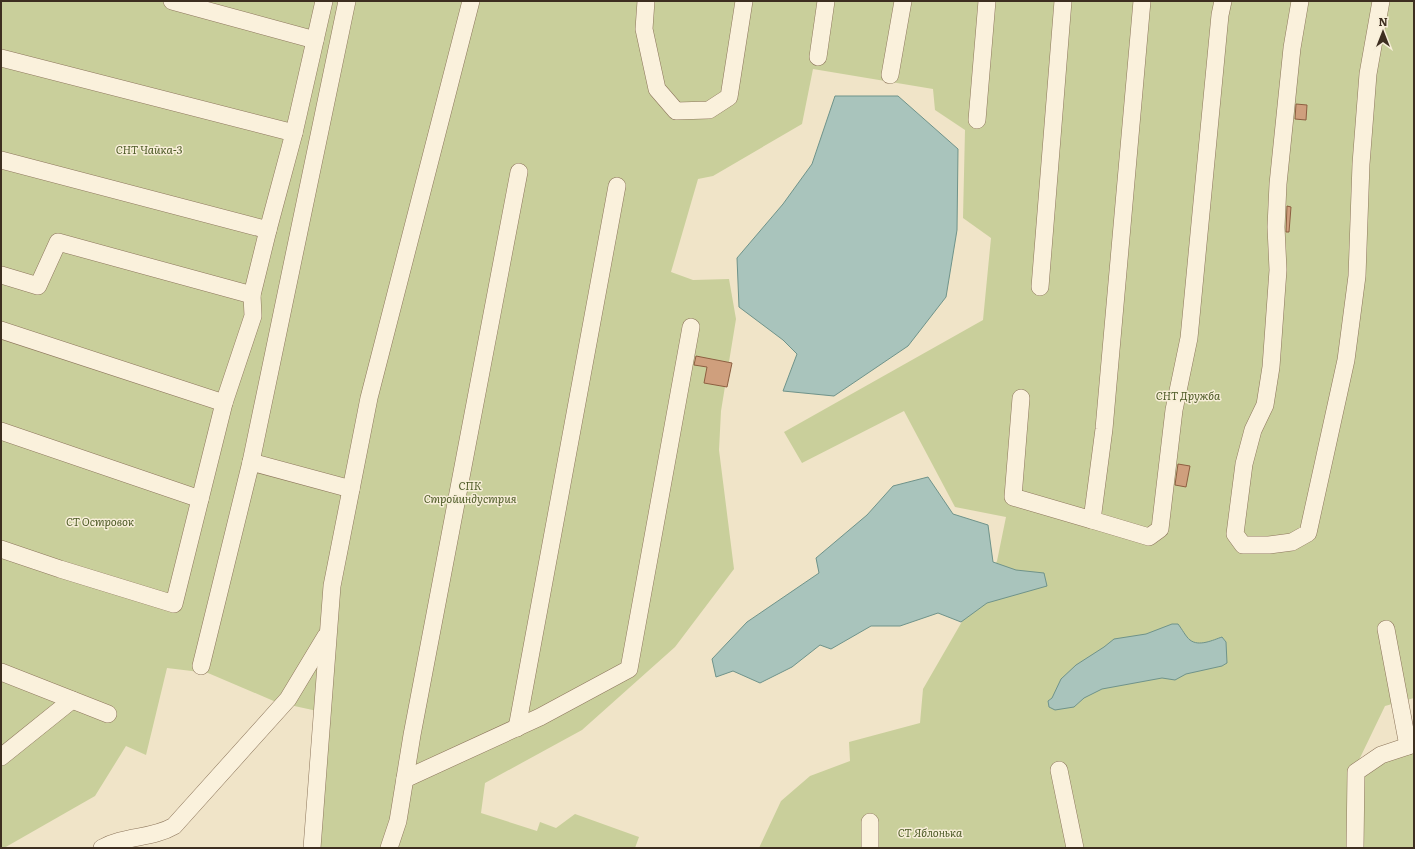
<svg xmlns="http://www.w3.org/2000/svg" width="1415" height="849" viewBox="0 0 1415 849" font-family="Literata,serif">
<style>
.green{fill:#c9cf9b}
.water{fill:#a9c4bc;stroke:#6f938a}
.building{fill:#cf9f7d;stroke:#8d5f41}
.lines{fill:none;stroke-linecap:round;stroke-linejoin:round}
.minor-casing{stroke:#8d765c;stroke-width:18}
.minor{stroke:#faf1dc;stroke-width:17}
.labels{text-anchor:middle;dominant-baseline:central;stroke-width:3;stroke-linejoin:round;paint-order:stroke}
.park-label{font-size:11px;font-style:italic;fill:#4d5a26;stroke:#f7eed8}
</style>
<rect width="100%" height="100%" fill="#f0e4c8"/>
<polygon class="green" points="1,1 1414,1 1414,698 1385,706 1359,760 1414,752 1414,848 759,848 781,801 810,776 850,761 849,742 920,723 923,689 997,561 1006,517 955,507 904,411 802,463 784,432 983,320 991,238 963,218 965,130 935,110 933,89 813,69 802,124 713,176 698,179 671,272 693,280 729,279 736,319 721,411 719,450 734,569 675,647 582,730 485,783 481,813 537,831 540,822 556,828 575,814 639,837 635,848 316,848 331,714 276,702 208,673 167,668 146,755 126,746 95,796 4,848 1,848"/>
<g class="water">
<polygon points="835,96 898,96 958,149 957,230 946,297 908,346 834,396 783,391 797,354 783,340 739,307 737,258 783,204 812,164"/>
<polygon points="928,477 953,514 988,525 993,562 1016,570 1044,573 1047,586 987,603 961,622 938,613 900,626 871,626 831,649 820,645 792,667 760,683 733,671 716,677 712,659 747,622 819,573 816,558 867,515 893,486"/>
<path d="M1172 624H1178C1182 629 1186 637 1190 640 1199 647 1213 640 1222 637L1226 642 1227 663 1222 666 1186 674 1175 680 1162 678 1102 689 1084 698 1074 707 1055 710 1049 707 1048 701 1052 698 1061 679 1076 665 1104 647 1114 639 1146 634Z"/>
</g>
<g class="building">
<polygon points="1296,104 1307,105 1306,120 1295,119"/>
<polygon points="1287,206 1291,207 1289,232 1286,232"/>
<polygon points="696,356 732,363 727,387 704,383 707,367 694,365"/>
<polygon points="1178,464 1190,466 1186,487 1175,485"/>
</g>
<g class="lines">
<g class="minor-casing">
<g id="minor">
<polyline points="172,1 315,40"/>
<polyline points="646,1 644,29 657,89 676,111 709,110 729,97 744,1"/>
<polyline points="1300,1 1292,48 1278,184 1276,227 1278,270 1271,367 1265,405 1253,430 1244,464 1235,534 1243,545 1269,545 1292,542 1308,533 1346,360 1357,276 1361,164 1368,74 1381,1"/>
<polyline points="818,57 826,1"/>
<polyline points="1,58 294,133"/>
<polyline points="890,75 903,1"/>
<polyline points="977,120 987,1"/>
<polyline points="1,160 268,230"/>
<polyline points="1,275 38,286 58,242 252,295"/>
<polyline points="1040,287 1063,1"/>
<polyline points="1,330 224,403"/>
<polyline points="1021,398 1013,497 1092,520 1104,429 1142,1"/>
<polyline points="1,431 200,499"/>
<polyline points="251,462 347,1"/>
<polyline points="1092,520 1149,537 1160,529 1174,410 1189,338 1220,15 1223,1"/>
<polyline points="1,549 60,569 174,604 224,403 253,316 252,295 268,230 294,133 324,1"/>
<polyline points="1386,629 1408,746"/>
<polyline points="201,666 251,462 351,489"/>
<polyline points="1,672 108,714"/>
<polyline points="517,728 617,186"/>
<polyline points="1,757 72,700"/>
<polyline points="1059,770 1075,848"/>
<polyline points="405,779 540,717 629,669 691,327"/>
<path d="M102 848C125 835 152 839 174 826L288 699 326 636"/>
<polyline points="312,848 332,586 369,398 471,1"/>
<polyline points="389,848 398,821 412,735 519,172"/>
<polyline points="870,848 870,822"/>
<polyline points="1355,848 1356,772 1381,755 1414,744"/>
</g>
</g>
<use href="#minor" class="minor"/>
</g>
<g class="labels">
<g class="park-label">
<text x="149" y="149">СНТ Чайка-3</text>
<text x="1188" y="395">СНТ Дружба</text>
<text x="470" y="485">СПК<tspan x="470" dy="13">Стройиндустрия</tspan></text>
<text x="100" y="521">СТ Островок</text>
<text x="930" y="832">СТ Яблонька</text>
</g>
</g>
<rect width="1415" height="849" fill="none" stroke="#3d2e20" stroke-width="4"/>
<g transform="translate(1383 32)" stroke="#f7eed8" stroke-width="3" paint-order="stroke">
<path d="M0-3L7 15L0 10L-7 15Z" fill="#3d2e20"/>
<text y="-6" font-size="11" font-weight="bold" text-anchor="middle" fill="#3d2e20">N</text>
</g>
</svg>
